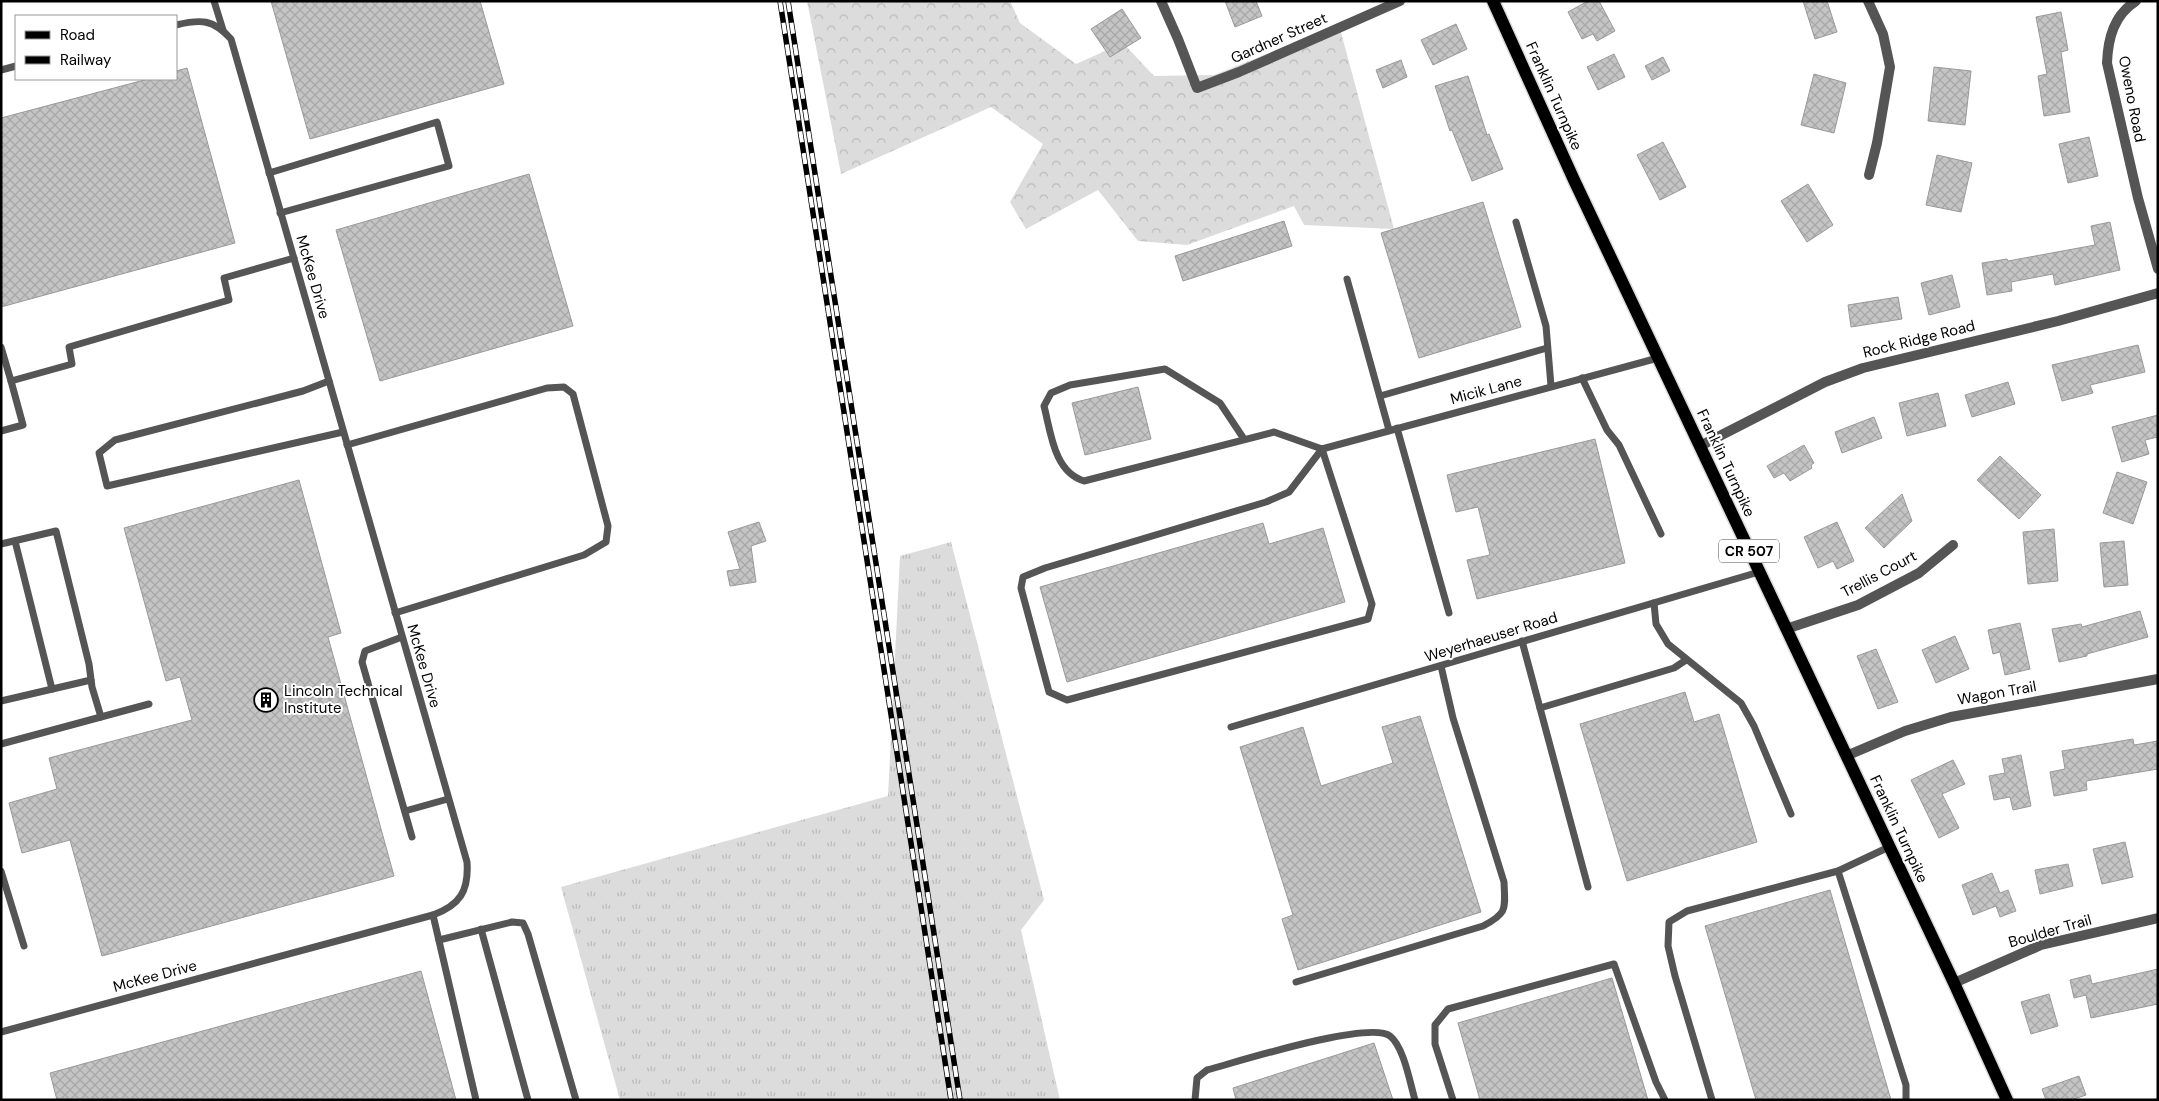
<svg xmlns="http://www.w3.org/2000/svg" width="2159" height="1101" viewBox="0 0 2159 1101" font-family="'DM Sans',sans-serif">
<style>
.grass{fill:url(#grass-tufts)}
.forest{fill:url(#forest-crowns)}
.building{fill:url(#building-cross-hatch);stroke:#999}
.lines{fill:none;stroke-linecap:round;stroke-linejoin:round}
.primary-casing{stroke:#dbdbdb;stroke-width:15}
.service{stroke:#555;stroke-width:7}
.minor{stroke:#555;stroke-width:10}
.primary{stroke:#000;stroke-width:12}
.rail-casing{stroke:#000;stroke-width:5.5}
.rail{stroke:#fff;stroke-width:4;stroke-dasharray:11;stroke-linecap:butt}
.labels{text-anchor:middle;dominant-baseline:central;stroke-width:4;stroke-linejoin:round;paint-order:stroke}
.shield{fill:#fff;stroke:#4c4c4c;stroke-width:1}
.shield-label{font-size:14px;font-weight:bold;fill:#000}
.street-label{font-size:15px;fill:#000;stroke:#fff}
.poi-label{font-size:15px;fill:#000;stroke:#fff;text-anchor:start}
</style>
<defs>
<pattern id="grass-tufts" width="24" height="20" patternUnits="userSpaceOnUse" patternTransform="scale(1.25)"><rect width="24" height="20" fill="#dcdcdc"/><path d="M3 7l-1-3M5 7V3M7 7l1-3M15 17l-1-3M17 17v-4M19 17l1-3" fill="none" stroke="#bbb"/></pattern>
<pattern id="forest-crowns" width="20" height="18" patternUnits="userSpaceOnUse" patternTransform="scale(1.25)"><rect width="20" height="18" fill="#dcdcdc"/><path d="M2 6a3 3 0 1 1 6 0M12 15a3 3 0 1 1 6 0" fill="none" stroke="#bbb"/></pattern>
<pattern id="building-cross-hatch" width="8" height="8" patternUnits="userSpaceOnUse" patternTransform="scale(1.25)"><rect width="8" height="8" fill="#c4c4c4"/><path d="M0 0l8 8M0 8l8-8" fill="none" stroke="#a7a7a7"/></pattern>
</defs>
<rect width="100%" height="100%" fill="#fff"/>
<polygon class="grass" points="951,542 1044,900 1021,930 1060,1100 620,1100 561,887 888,796 900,556"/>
<polygon class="forest" points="807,1 1010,1 1020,23 1076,64 1123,43 1154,76 1214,75 1339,25 1394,229 1304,225 1294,206 1187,245 1138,241 1098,190 1026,229 1010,202 1043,144 991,107 841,174"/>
<g class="building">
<polygon points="271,1 480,1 504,84 310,139"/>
<polygon points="1225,1 1256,1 1262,16 1235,27"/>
<polygon points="1588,1 1599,1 1615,31 1597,41 1593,34 1582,39 1568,12"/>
<polygon points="1803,1 1827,1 1837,32 1815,39"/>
<polygon points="1122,9 1141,38 1110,57 1091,29"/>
<polygon points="2061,12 2068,50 2061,52 2070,112 2044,116 2038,76 2047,74 2036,17"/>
<polygon points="1456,24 1467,49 1433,65 1421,40"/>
<polygon points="1614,54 1625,77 1598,90 1587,67"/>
<polygon points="1663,57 1670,71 1652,80 1645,66"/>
<polygon points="1401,60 1407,77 1383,88 1376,70"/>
<polygon points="1934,67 1971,71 1965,125 1928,121"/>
<polygon points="187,68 235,243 1,307 1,118 148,79 176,79 176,71"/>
<polygon points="1814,74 1846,83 1834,133 1801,125"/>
<polygon points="1468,76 1487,135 1489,134 1503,169 1472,181 1452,130 1450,131 1435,86"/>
<polygon points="2089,137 2098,176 2068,183 2059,144"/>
<polygon points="1663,142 1686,187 1660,200 1637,155"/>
<polygon points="1937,155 1972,163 1961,212 1926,205"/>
<polygon points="529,174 573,326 380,381 336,230"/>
<polygon points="1808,184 1833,225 1807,242 1781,201"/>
<polygon points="1483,202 1521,327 1419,358 1381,233"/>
<polygon points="1284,221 1292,246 1183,281 1175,256"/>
<polygon points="2110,222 2120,270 2055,285 2053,274 2011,282 2012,291 1987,295 1982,263 2007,259 2008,261 2095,245 2091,226"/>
<polygon points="1952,275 1960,307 1929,315 1921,283"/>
<polygon points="1898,297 1902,319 1851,327 1848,305"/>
<polygon points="2138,345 2145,372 2090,385 2093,393 2062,401 2052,365"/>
<polygon points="2008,382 2015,404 1972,417 1965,395"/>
<polygon points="1138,387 1151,439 1085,455 1072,403"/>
<polygon points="1938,393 1946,426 1907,436 1899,403"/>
<polygon points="2158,415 2158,437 2145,440 2149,454 2122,462 2112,427"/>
<polygon points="1874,417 1882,438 1842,453 1835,432"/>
<polygon points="1595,439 1625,563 1477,599 1467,560 1490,555 1478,507 1456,512 1447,475"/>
<polygon points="1804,445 1814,463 1811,465 1812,468 1790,481 1784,473 1774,478 1767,466"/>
<polygon points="2000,456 2041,495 2019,519 1977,480"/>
<polygon points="2117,472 2147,482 2133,524 2103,513"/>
<polygon points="299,480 341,633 328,637 394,876 102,956 70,840 22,853 9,803 57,789 49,758 192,720 180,677 166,681 124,528"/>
<polygon points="1902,494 1912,521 1884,548 1865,528"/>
<polygon points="759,522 766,541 751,546 756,582 730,586 727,571 740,569 728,532"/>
<polygon points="1837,522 1854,561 1837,569 1833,561 1818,568 1804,537"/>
<polygon points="1263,523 1269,544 1323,528 1345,602 1067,682 1040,587"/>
<polygon points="2054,529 2058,581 2028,584 2023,532"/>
<polygon points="2124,541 2128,585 2104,587 2100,543"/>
<polygon points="2140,611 2148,637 2087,654 2087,656 2059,662 2052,629 2081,624 2082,627"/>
<polygon points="2020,623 2030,669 2005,675 2000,652 1993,654 1988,630"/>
<polygon points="1955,636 1969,669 1936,683 1922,650"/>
<polygon points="1876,649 1898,702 1878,709 1857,656"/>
<polygon points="1685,692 1694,722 1719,714 1757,842 1627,881 1580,724"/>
<polygon points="1420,716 1481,912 1298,970 1282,919 1293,915 1240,747 1303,727 1321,786 1393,763 1382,727"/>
<polygon points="2133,739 2134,745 2158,741 2158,769 2086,781 2087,790 2054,796 2050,772 2065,769 2062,751"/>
<polygon points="2021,755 2031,806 2013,810 2010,797 1994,800 1989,776 2005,773 2002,759"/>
<polygon points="1953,760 1965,784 1942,794 1959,828 1939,838 1911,780"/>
<polygon points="2125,842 2133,877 2102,884 2093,849"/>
<polygon points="2068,864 2073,886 2040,894 2035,870"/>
<polygon points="1992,873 2000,893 2008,890 2016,911 2000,917 1996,906 1973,915 1962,885"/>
<polygon points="1830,890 1891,1100 1756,1100 1705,926"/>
<polygon points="2158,969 2158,1004 2091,1018 2086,995 2074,998 2070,980 2090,975 2092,984"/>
<polygon points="421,971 456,1100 57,1100 50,1073"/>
<polygon points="1612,978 1648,1100 1480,1100 1458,1023"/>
<polygon points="2049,994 2058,1026 2031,1034 2021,1002"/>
<polygon points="1374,1043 1393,1100 1236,1100 1233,1088"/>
<polygon points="2079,1076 2086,1095 2071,1100 2046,1100 2042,1089"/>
</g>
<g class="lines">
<g class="primary-casing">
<polyline id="primary" points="1493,1 1574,180 1954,983 2007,1100"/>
</g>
<g class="service">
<polyline points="214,1 223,30"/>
<polyline points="1,70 16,66"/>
<polyline points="269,173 437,122 449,166 280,213"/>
<polyline points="1516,222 1546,326 1551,386"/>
<polyline points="1347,279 1389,430"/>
<polyline points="1,347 11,381 72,364 69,347 229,300 224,278 294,258"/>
<polyline points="1582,378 1607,430 1619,445 1661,534"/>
<polyline points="329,381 303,391 115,440 99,453 107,486 343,432"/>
<polyline points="1380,396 1547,348"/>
<polyline points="1397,428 1449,613"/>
<polyline points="1,431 23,425 11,381"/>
<path d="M1244 439 1220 403 1165 369 1070 385 1051 393 1044 406C1051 433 1054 472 1084 481L1274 432 1322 449"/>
<polyline points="347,445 547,388 564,387 573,394 608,526 606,542 584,555 395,613"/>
<polygon points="1322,449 1372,604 1368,619 1067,700 1049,692 1021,588 1023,577 1045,568 1266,502 1289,492"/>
<polyline points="1322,449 1658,358"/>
<polyline points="15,541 52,689"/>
<polyline points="1,544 56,531 89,664 92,687 101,717"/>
<polyline points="1654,603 1656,624 1668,644 1741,703 1754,726 1791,814"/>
<polyline points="402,637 365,651 362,662 412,837"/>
<polyline points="1522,641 1588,887"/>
<polyline points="1,701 91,680"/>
<polyline points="1540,708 1674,668 1686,660"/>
<polyline points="1231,727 1759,572"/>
<polyline points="1,744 149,704"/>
<polyline points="405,811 448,799"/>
<polyline points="1,871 24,946"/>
<polyline points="1838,871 1906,1085 1906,1100"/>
<polyline points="433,915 476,1100"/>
<polyline points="481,929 528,1100"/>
<polyline points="439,940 512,922 523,923 528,934 576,1100"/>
<path d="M1296 982 1483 926C1508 913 1505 909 1504 882L1453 718 1441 666"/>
<path d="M1 1032 433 915C460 905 469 891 467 862L231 39C213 19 201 19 176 25"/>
<path d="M1195 1100 1197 1078 1207 1070C1237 1062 1369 1020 1390 1036 1404 1047 1410 1083 1415 1100"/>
<polyline points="1453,1100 1435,1044 1435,1025 1448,1009 1614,964 1656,1082 1665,1100"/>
<polyline points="1712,1100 1675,976 1668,946 1669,922 1687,911 1838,871 1889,847"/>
</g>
<g class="minor">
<polyline points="1161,1 1178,39 1197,88 1239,72 1400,1"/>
<polyline points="1868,1 1883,34 1890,67 1877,143 1869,175"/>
<path d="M2136 1C2114 15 2108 38 2107 63L2138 198 2158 269"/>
<polyline points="1700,446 1825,382 1863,368 2058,321 2158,293"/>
<polyline points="1786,629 1858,605 1919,573 1953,545"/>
<polyline points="1846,756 1905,731 1951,717 2158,679"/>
<polyline points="1954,983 2041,945 2158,918"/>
</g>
<use href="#primary" class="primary"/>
<g class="rail-casing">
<g id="rail">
<polyline points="780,1 951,1100"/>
<polyline points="788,1 960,1100"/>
</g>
</g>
<use href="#rail" class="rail"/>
</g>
<defs>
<g id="building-ring" transform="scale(1.25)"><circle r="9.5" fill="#fff" stroke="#000" stroke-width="1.5"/><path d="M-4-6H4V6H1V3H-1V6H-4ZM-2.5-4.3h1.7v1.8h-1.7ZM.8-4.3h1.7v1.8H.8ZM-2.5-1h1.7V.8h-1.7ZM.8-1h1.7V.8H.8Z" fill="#000"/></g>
</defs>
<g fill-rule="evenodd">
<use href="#building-ring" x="266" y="700"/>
</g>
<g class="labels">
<rect class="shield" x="1719" y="539.5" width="60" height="23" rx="4"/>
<g class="shield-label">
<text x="1749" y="551">CR 507</text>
</g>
<g class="street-label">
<text transform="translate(1279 38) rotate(-24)">Gardner Street</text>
<text transform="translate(1554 96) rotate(66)">Franklin Turnpike</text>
<text transform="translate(2132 99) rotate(79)">Oweno Road</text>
<text transform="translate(313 277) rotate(74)">McKee Drive</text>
<text transform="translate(1919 339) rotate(-14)">Rock Ridge Road</text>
<text transform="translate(1486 390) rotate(-15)">Micik Lane</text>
<text transform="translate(1726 463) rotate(65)">Franklin Turnpike</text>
<text transform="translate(1879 574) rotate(-28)">Trellis Court</text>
<text transform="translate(1491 637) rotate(-17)">Weyerhaeuser Road</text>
<text transform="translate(424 666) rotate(74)">McKee Drive</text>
<text transform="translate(1997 693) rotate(-10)">Wagon Trail</text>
<text transform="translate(1899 829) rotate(65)">Franklin Turnpike</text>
<text transform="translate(2050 931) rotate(-16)">Boulder Trail</text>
<text transform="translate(155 976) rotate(-15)">McKee Drive</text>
</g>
<g class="poi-label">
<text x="284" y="691">Lincoln Technical<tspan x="284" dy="17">Institute</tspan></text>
</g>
</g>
<rect width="2159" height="1101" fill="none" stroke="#000000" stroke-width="5"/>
<rect x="15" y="15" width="162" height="65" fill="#ffffff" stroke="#999999"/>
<rect x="25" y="31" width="25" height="8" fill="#000000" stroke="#999999"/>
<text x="60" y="40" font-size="15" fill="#000000">Road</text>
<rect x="25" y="56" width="25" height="8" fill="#000000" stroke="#999999"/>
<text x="60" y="65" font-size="15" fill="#000000">Railway</text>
</svg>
